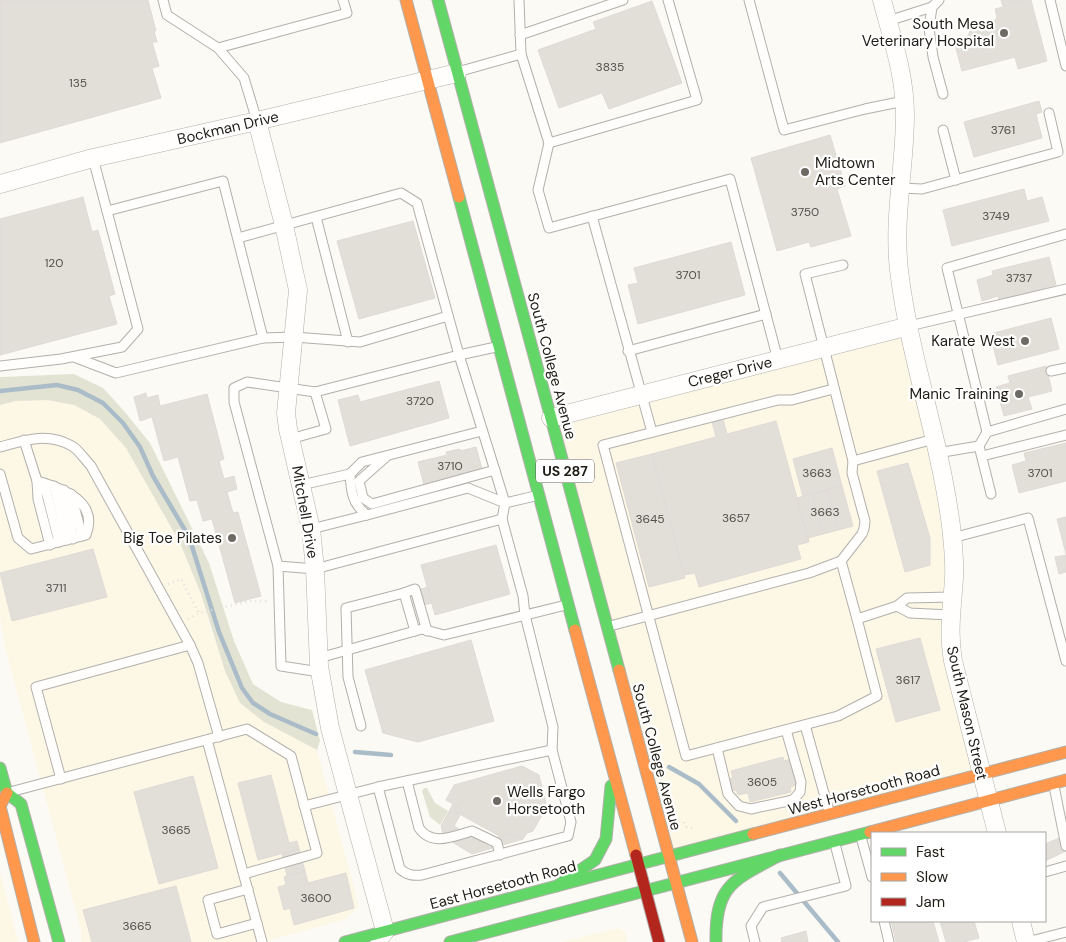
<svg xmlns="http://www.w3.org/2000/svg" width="1066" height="942" viewBox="0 0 1066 942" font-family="'DM Sans',sans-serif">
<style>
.built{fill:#fdf7e6}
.green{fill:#e3e3d3}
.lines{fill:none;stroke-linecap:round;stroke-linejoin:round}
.stream{stroke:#aabcc8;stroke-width:4.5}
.building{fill:#e2dfd9;stroke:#dfdad5}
.lane-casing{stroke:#b2b0ab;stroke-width:11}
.street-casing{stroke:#b2b0ab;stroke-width:19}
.fast-casing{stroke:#b2b0ab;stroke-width:13}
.slow-casing{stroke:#b2b0ab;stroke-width:13}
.jam-casing{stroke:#b2b0ab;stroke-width:13}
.path{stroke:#dfdfdd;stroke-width:2.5;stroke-dasharray:1 4;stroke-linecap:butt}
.lane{stroke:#fffefd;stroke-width:9}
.street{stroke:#fffefd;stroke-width:18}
.fast{stroke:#63d668;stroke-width:11}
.slow{stroke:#ff974d;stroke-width:11}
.jam{stroke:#b3261e;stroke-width:11}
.poi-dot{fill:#6c6a63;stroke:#fff;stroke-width:2}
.labels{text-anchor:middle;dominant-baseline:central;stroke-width:4.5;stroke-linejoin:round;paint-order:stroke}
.number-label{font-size:12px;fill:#525049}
.shield{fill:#fff;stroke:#62605b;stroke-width:1}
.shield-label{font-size:14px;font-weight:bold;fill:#1e1c15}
.poi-label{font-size:15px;fill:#1e1c15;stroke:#fff;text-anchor:end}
.street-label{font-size:15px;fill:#1e1c15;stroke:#fff}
</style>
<rect width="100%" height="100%" fill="#fcfaf4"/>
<g class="built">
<polygon points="906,326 946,495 949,624 982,774 669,857 551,418"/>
<polygon points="47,400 74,405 100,419 126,448 180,543 201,594 213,637 264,722 317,750 359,906 346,919 263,942 81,942 81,930 5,647 0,617 0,405 16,401"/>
<polygon points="0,871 18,942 0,942"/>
<polygon points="618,928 625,932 627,942 561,942"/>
</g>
<g class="green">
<polygon points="74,374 103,388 124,411 150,443 209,563 234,641 253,684 281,702 312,710 320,741 317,750 264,722 240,703 225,671 201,594 180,543 126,448 100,419 74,405 47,400 16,401 0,405 0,377"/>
<polygon points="424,788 427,788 435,803 448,811 440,825 430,817 422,791"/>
</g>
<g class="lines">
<g class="stream">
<polyline points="0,391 57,385 78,390 103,403 123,423 140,447 153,476 189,537 219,632 242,688 253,703 270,714 316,734"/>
<polyline points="355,752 391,755"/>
<polyline points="669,767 699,784 736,821"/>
<polyline points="780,873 838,942"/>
</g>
</g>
<g class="building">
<polygon points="0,0 148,0 156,31 154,31 157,42 152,42 159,66 152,68 161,98 0,143"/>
<polygon points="1001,0 1031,0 1047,61 1018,69 1015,57 962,71 954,41 967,37 973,26 978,29 981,23 991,28 997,17 995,9 1003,7"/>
<polygon points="652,1 682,83 609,109 602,93 559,108 538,50 596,29 593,22"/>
<polygon points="1039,101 1042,112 1036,114 1042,138 974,157 964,122"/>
<polygon points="830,135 845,186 837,189 851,236 811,247 809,242 777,251 751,158"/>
<polygon points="1024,189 1027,201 1042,197 1049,221 952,246 943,210"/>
<polygon points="83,197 92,232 98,230 115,294 109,296 117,324 0,355 0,219"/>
<polygon points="413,221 435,298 359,319 337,241"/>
<polygon points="731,242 745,295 638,324 628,285 638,283 634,268"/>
<polygon points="1049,257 1056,285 999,300 998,296 982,301 977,280 993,275 992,271"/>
<polygon points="1051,318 1059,349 998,365 990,334"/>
<polygon points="1046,366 1052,391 1028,397 1032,409 1004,416 996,387 1010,383 1008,376"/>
<polygon points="439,381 449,418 350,446 338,400 358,395 360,402"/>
<polygon points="146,393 147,398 158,395 160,406 207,394 224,459 219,461 224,479 234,476 237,489 227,492 233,513 238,512 261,596 235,603 212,519 203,521 197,500 190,501 178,457 164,461 152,417 140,421 134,397"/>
<polygon points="723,419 727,434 776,421 809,542 797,545 801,559 699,587 695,573 684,575 652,454 716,437 712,422"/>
<polygon points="1066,443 1066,481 1019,493 1012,465 1026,461 1024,453"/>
<polygon points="476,447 482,469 424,485 418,462 447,455 446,452 460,449 460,451"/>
<polygon points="832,448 842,486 803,497 793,459"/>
<polygon points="652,454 685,578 649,587 616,463"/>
<polygon points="908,463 930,538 930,565 905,572 877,471"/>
<polygon points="842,486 853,526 838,530 827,490"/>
<polygon points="827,490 838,530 823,534 812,494"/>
<polygon points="812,494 823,534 808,538 797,498"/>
<polygon points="1066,517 1066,554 1057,519"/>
<polygon points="496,545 510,594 435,615 421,565"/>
<polygon points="93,549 107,597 12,621 0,573"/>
<polygon points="1066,555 1066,572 1059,574 1055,557"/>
<polygon points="428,587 432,603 415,607 411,592"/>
<polygon points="920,638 940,710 896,722 876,649"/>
<polygon points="471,640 494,721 418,742 383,733 365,670"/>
<polygon points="783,757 784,761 791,759 795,773 793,773 796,785 790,787 791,792 750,802 748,793 738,795 736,790 731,791 728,779 733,778 731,771"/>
<polygon points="522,766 539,775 546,803 542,810 543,813 533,831 527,833 523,839 515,835 513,837 506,833 503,838 454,811 457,806 446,800 454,785"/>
<polygon points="271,775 289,843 297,841 299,849 258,860 238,783"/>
<polygon points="193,776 218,868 159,884 134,792"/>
<polygon points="453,804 457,806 454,811 460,815 454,826 490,847 493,846 499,836 503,838 506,833 513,837 515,835 523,839 472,854 444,837 441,826"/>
<polygon points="1066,835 1066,851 1045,861 1045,844"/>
<polygon points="299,849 305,871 287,876 282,854"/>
<polygon points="305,871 308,883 346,873 354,908 294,925 290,908 284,910 278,887 286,885 284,877"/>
<polygon points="176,886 191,942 92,942 83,910"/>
<polygon points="891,921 933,921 939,942 896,942"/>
<polygon points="940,921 974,921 979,938 964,942 946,942"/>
<polygon points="806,931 808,942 782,942 781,938"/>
</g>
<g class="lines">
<g class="lane-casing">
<g id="lane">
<polyline points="163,0 167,15 218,48 244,78 257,121"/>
<polyline points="519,0 521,54 549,143 538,190 549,228 730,179 778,360"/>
<polyline points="749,0 784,130 865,109 904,101"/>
<polyline points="1050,0 1066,66"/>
<polyline points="932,7 929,28 933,57 943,94"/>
<polyline points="888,21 932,7 939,0"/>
<polyline points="520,35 623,0"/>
<polyline points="218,48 347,13 343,0"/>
<polyline points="461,71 521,54"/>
<polyline points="943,130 956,180"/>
<polyline points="549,143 697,100 668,0"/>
<polyline points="900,188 922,189 1058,152 1049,113"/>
<polyline points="592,216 652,432"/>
<polyline points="316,217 348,342"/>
<polyline points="238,238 401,193 417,203 459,355 315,392 247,382 234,388 234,402 278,566 281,666 320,672"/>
<polyline points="843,265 805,274 853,461"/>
<polyline points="909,326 1066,289"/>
<polyline points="263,338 294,337 360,342 448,316"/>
<polyline points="496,347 459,355 505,503 535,496"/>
<polyline points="628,351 766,314"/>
<polyline points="74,357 116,373 263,338 223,181 107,211"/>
<polyline points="0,366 61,359 122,347 138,329 93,158"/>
<polyline points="1051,371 1066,368"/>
<polyline points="833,389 792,400 778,400 603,445 686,756 838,716 877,696 857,619"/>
<polyline points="987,432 947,268 1066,234"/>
<polyline points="290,439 326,429 315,392"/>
<polyline points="24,440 37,481 38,499 50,545"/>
<path d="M0 447C25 440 47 432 72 446 79 450 85 460 91 466L190 645 198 663 219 737"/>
<polyline points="937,453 979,446"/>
<polyline points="982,456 1066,435"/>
<polyline points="386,457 359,481 363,498 372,504 495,470"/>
<path d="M0 474 18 538 31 549 86 535C99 501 62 488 37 481"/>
<polyline points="44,483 59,542"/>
<polyline points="301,485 350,474"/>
<polyline points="54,486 67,540"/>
<polyline points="64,490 73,539"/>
<polyline points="71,494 82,536"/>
<polyline points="991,494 979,446 987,432 1066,409"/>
<polyline points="311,529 367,515"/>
<polyline points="952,538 1028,518 1066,661"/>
<polyline points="278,566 315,569 502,519"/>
<polyline points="404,593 415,589 427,631"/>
<polyline points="897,606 857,619 841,561 862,534 864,529 865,521 852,473 853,461 934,439"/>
<polyline points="950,615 910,613 897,606 907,598 952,597"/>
<polyline points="610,626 809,573 841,561"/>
<polyline points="319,658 422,629 444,635 566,605"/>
<polyline points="805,725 829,811"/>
<polyline points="361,726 348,677 346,608 404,593 415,631"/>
<polyline points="207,740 262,942"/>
<polyline points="717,748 728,794 739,806 751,809 793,800 800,792 801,782 786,730"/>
<polyline points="61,779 36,687 190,645"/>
<path d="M407 781 419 828C432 847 454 836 472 831L497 843 500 855"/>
<polyline points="1054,786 1066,846"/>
<path d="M378 787 400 869C407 875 413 876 422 875L568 836 571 822 552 750 553 727 525 615 523 596 502 519 505 503 468 488 367 515C352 504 351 491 350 474L362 462 482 431"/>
<polyline points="10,792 247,729 291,756 317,853 244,874"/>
<polyline points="304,806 378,787 552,750"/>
<polyline points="861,837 872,877"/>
<polyline points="1045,872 1066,866"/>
<polyline points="248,889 208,900 217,934 257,923"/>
<polyline points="884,921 889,942"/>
<polyline points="755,942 751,926 763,907 846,886 835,844"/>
<polyline points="1027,942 1066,932"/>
</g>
</g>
<g class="street-casing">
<g id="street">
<path d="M882 0C892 38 905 75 905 115 905 166 893 218 899 270 909 356 940 439 951 526 953 543 955 561 954 579 952 607 948 633 953 661L997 833"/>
<polyline points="257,121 284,225 298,290 286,413 288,429 311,529 315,569 319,666 330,728 385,931 379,939"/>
<polyline points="0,184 93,158 257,121 457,73"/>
<polyline points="551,418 909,326"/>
<polyline points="1021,921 1026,942"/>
</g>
</g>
<g class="fast-casing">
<g id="fast">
<polyline points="438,0 619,670"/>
<polyline points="459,197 575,630"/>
<polyline points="0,768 7,793 21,804 59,942"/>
<polyline points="557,886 595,860 606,839 611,786"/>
<polyline points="345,942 753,834"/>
<polyline points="450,942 870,832"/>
<path d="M716 942C715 884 734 880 780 855"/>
</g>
</g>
<g class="slow-casing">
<g id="slow">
<polyline points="406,0 459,197"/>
<polyline points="575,630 636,855"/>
<polyline points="619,670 692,942"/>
<polyline points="7,793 0,806 34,942"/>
<polyline points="870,832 1066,780"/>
<polyline points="753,834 1066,752"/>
</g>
</g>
<g class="jam-casing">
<polyline id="jam" points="636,855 659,942"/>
</g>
<g class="path">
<polyline points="168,584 181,579 199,613 251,601 270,601"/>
<polyline points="188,619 199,613"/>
<polyline points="684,822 687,827 692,828"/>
</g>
<use href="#lane" class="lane"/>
<use href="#street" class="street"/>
<use href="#fast" class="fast"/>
<use href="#slow" class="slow"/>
<use href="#jam" class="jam"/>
</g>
<g class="poi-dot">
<circle cx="1004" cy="33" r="5"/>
<circle cx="805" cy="172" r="5"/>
<circle cx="1025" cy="341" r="5"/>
<circle cx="1019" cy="394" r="5"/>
<circle cx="232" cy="538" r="5"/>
<circle cx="497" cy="801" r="5"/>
</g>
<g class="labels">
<g class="number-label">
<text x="610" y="67">3835</text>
<text x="78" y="83">135</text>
<text x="1003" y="130">3761</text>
<text x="805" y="212">3750</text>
<text x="996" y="216">3749</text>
<text x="54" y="263">120</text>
<text x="688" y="275">3701</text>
<text x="1019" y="278">3737</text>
<text x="420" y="401">3720</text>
<text x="450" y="466">3710</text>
<text x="817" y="473">3663</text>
<text x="1040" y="473">3701</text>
<text x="825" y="512">3663</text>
<text x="736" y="518">3657</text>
<text x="650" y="519">3645</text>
<text x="56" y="588">3711</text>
<text x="908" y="680">3617</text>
<text x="762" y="782">3605</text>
<text x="176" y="830">3665</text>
<text x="316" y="898">3600</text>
<text x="137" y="926">3665</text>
</g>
<rect class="shield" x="536" y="459.5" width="58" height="23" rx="4"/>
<g class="shield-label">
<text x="565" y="471">US 287</text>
</g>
<g class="poi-label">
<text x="994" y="24">South Mesa<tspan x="994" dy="17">Veterinary Hospital</tspan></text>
<text x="815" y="163" text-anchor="start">Midtown<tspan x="815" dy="17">Arts Center</tspan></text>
<text x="1015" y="341">Karate West</text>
<text x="1009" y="394">Manic Training</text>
<text x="222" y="538">Big Toe Pilates</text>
<text x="507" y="792" text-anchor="start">Wells Fargo<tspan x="507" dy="17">Horsetooth</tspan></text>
</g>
<g class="street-label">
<text transform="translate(228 128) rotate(-13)">Bockman Drive</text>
<text transform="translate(552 366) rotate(75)">South College Avenue</text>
<text transform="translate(730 372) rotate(-14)">Creger Drive</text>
<text transform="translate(305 512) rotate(80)">Mitchell Drive</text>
<text transform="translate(967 713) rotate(77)">South Mason Street</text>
<text transform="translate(657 757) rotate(75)">South College Avenue</text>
<text transform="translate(864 790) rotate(-15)">West Horsetooth Road</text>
<text transform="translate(503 885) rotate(-15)">East Horsetooth Road</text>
</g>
</g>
<rect x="871" y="832" width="175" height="90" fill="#ffffff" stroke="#a5a4a1"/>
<rect x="881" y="848" width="25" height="8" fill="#63d668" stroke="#a5a4a1"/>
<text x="916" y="857" font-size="15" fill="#1e1c15">Fast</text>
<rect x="881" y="873" width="25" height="8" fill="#ff974d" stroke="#a5a4a1"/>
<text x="916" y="882" font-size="15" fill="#1e1c15">Slow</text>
<rect x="881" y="898" width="25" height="8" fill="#b3261e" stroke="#a5a4a1"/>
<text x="916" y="907" font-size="15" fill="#1e1c15">Jam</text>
</svg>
